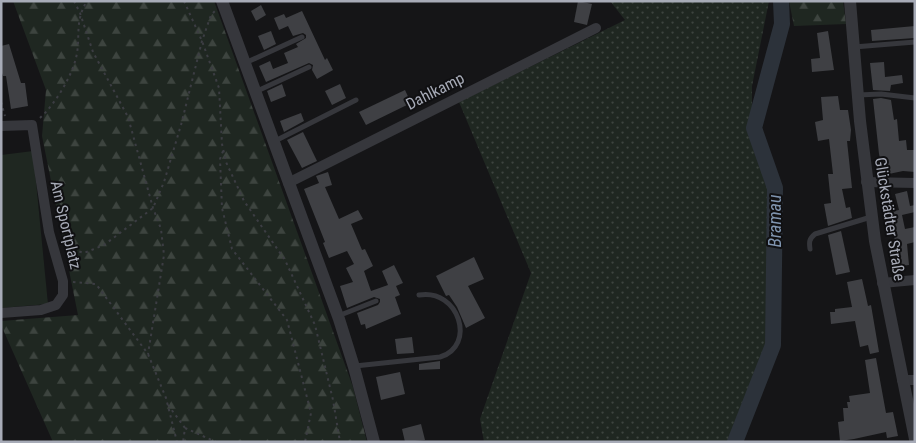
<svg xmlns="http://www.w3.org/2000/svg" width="916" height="443" viewBox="0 0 916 443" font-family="'Roboto Condensed',sans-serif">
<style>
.grass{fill:url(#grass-dots)}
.forest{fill:url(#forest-firs)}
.garden{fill:#1f2721}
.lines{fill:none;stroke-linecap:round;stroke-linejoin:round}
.river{stroke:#2c323a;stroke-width:16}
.building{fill:#3f4044}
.path{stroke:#3c3d43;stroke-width:2;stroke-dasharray:2.5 4;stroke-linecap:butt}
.service{stroke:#36373c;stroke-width:5}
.minor{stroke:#36373c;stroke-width:10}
.tertiary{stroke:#36373c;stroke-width:12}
.labels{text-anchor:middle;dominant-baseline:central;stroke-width:4;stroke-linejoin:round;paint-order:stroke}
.street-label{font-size:16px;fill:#a7abb7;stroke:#101012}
.water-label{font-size:18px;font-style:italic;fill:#8095b0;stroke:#101012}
</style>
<defs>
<pattern id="grass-dots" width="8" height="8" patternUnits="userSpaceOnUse" patternTransform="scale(1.25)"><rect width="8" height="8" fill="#1f2721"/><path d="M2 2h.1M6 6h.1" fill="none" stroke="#3d443f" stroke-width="1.8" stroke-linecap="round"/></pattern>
<pattern id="forest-firs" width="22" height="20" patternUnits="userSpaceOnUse" patternTransform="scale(1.25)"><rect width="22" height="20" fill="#1f2721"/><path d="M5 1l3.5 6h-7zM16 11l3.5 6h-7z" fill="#3d443f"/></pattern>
</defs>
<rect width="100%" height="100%" fill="#151517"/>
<polygon class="grass" points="610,1 769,1 752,86 752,128 773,188 771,345 732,442 484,442 480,419 531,273 459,102 625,20"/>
<g class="forest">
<polygon points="13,1 214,1 353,387 367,442 53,442 1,325 1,321 78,315 42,136 46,90"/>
<polygon points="789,1 843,1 846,24 794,26"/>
</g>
<polygon class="garden" points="33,151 48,304 1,308 1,155"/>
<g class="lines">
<polyline class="river" points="735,442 773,345 775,188 754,128 782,24 781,1"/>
</g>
<g class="building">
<polygon points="578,1 592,4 587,25 574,22"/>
<polygon points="261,5 266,15 256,21 251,11"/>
<polygon points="302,11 325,60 327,58 333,70 317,79 312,70 313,65 309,63 266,82 259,66 270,61 273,69 288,63 284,53 298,47 296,44 306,38 306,35 303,33 293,36 288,26 279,30 274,18 284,14 286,18"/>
<polygon points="915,26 915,38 872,41 871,30"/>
<polygon points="271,31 276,44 264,50 258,36"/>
<polygon points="828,31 834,70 812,72 811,59 820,58 817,33"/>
<polygon points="9,44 21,83 25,83 28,106 11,109 6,76 3,76 1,70 1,46"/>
<polygon points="884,62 885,77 902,75 903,83 891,85 890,91 873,90 870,63"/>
<polygon points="282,84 286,96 271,102 267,91"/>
<polygon points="340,84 346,98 332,105 325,91"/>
<polygon points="405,90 411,103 366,125 359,112"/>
<polygon points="838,96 840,110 848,110 851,130 850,141 847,141 852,188 842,189 846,208 850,207 852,218 828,226 824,204 831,203 828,174 833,174 829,139 818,141 815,122 823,120 821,97"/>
<polygon points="881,98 891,100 894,120 897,119 899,141 906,140 907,150 915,150 915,172 903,171 884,175 879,154 873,99"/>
<polygon points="301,113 304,121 284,132 280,121"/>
<polygon points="303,132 317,161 302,168 287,140"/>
<polygon points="328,172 332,185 325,187 339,219 358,210 363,219 351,224 362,250 365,249 373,266 364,271 371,291 388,285 382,271 394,265 403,283 396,286 400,295 395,297 401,314 366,329 365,324 361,325 357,313 378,305 380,302 380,299 374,297 347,308 340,286 353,282 346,268 354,264 347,251 329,258 323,243 325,242 304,189 319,183 316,176"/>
<polygon points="907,191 910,206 915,205 915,212 902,215 905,229 915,227 915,242 907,244 909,265 900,266 897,246 896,246 889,212 899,210 895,194"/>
<polygon points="841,231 850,272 836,275 828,235"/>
<polygon points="474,257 484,279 468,286 485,318 466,328 457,307 449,295 446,296 436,276"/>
<polygon points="862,279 868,306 871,305 879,352 870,354 868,345 860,347 855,321 831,324 830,312 835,312 835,309 852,307 847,282"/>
<polygon points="412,337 414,353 397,354 395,339"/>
<polygon points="876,358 886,413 893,412 898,436 887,438 886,432 854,439 840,441 838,422 844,421 843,408 848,408 847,402 850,402 849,396 870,393 865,360"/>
<polygon points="440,361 440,369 419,370 419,364"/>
<polygon points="400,372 405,394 381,400 376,377"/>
<polygon points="421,424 425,440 405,442 402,429"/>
</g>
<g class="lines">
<g class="path">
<polyline points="74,1 80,13 93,52 128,117 153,208 161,229 164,255 148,354"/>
<polyline points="184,1 202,41 219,88 222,144 226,162 244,201 285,260 315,325 333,400 340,442"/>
<polyline points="1,102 5,116"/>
<path d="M40 118C55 104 71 78 76 58 81 37 74 22 87 1"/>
<polyline points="223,151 220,159 222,208 232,249 287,320 311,413 305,442"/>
<polyline points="62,243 71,249 84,253 104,245 153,208 164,182 181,125 202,41 211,15 215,11"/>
<polyline points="73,282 96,284 148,354 166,398 177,442"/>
<polyline points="168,405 185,428 183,442"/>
<polyline points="185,428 216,442"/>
</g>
<g class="service">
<polyline points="854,47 915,42"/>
<polyline points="245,63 302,37"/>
<polyline points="255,92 309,67"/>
<polyline points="858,95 881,94 915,98"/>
<polyline points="273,142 356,100"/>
<path d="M810 249C809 242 809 239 815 234L871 217"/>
<polyline points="338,316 376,301"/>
<path d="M355 366 440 357C477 346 459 288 419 295"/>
</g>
<g class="minor">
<polyline points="1,126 32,125 49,232 63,281 63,295 56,305 41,310 1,313"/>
<polyline points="866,182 915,183"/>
<polyline points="288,183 596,28"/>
<polyline points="882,283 915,280"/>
<polyline points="902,380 915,380"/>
</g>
<g class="tertiary">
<polyline points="222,1 339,319 354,367 374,442"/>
<polyline points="850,1 860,121 875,241 915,439"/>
</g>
</g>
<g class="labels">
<g class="street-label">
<text transform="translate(435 91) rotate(-27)">Dahlkamp</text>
<text transform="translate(890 219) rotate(81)">Glückstädter Straße</text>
<text transform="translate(66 225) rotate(77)">Am Sportplatz</text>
</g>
<g class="water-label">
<text transform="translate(774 221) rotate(-90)">Bramau</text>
</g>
</g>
<rect width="916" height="443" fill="none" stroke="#a7abb7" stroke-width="5"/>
</svg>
